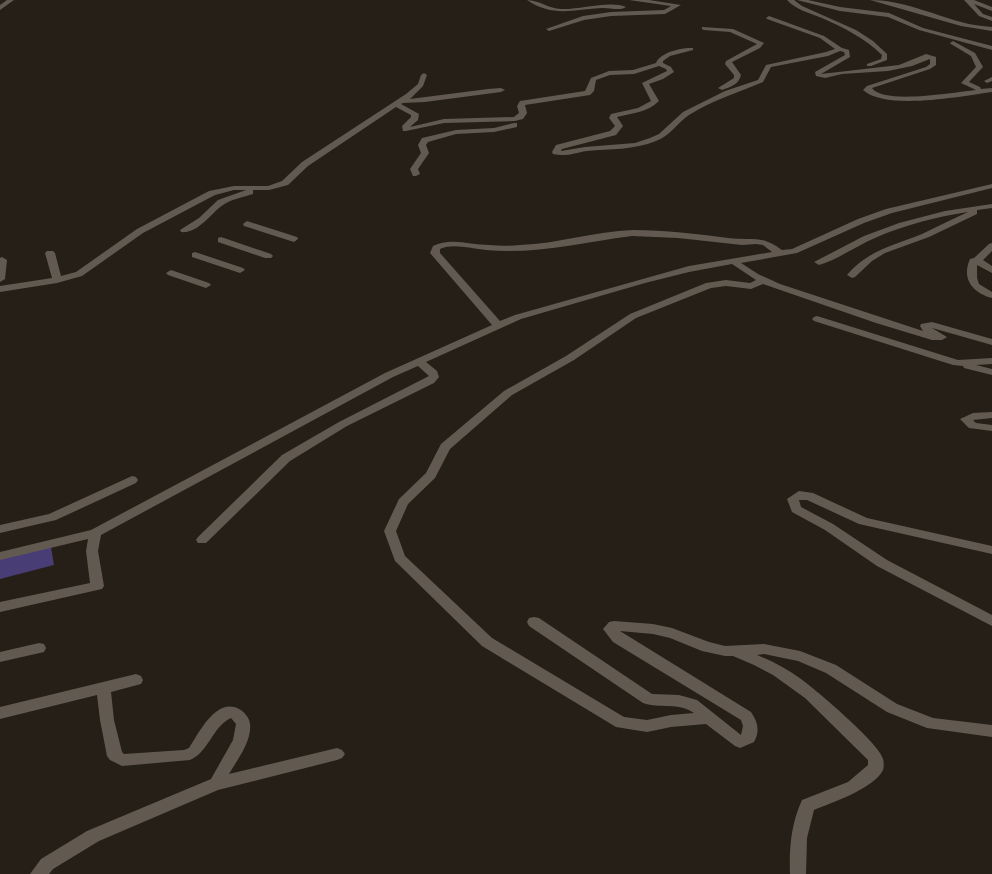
<svg xmlns="http://www.w3.org/2000/svg" width="992" height="874" viewBox="0 0 992 874" font-family="Cabin,sans-serif">
<style>
.green{fill:#483d74}
.lines{fill:none;stroke-linecap:round;stroke-linejoin:round}
.minor{fill:#625a51;fill-rule:evenodd}
</style>
<rect width="100%" height="100%" fill="#251f17"/>
<polygon class="green" points="51,547 54,565 0,579 0,559"/>
<g class="lines">
<g class="minor">
<polygon points="7,0 14,0 0,10 0,5"/>
<path d="M527 0C539 0 549 9 561 9 579 10 610 0 626 7 620 11 611 8 603 8 574 9 553 18 527 0Z"/>
<polygon points="629,0 649,0 681,5 665,14 611,16 584,20 549,31 546,29 583,16 611,12 664,10 671,6"/>
<path d="M787 0H794L802 6 856 30 873 41 887 54V60L871 66H867V64L881 59 882 55C865 38 844 28 822 18 810 13 796 10 787 0Z"/>
<polygon points="797,0 808,0 840,7 889,13 923,28 992,46 992,50 919,30 888,17 840,11"/>
<path d="M870 0C901 0 932 14 961 22 971 25 982 26 992 27V31L961 26Z"/>
<polygon points="964,0 974,0 992,7 992,11 974,4 983,14 992,17 992,21 979,16"/>
<path d="M769 16 824 36 842 48 849 50 850 57 821 74 899 65 926 54 936 57V65L930 69 872 88C883 105 956 92 976 90L961 83 976 67 971 56 951 44 950 43 953 41 975 53 983 67 969 82 980 87 981 89 992 88V92C962 96 886 111 863 90L867 86 926 67 930 64V59L912 66 888 71 842 74 825 78 816 76 815 72 845 55 844 52 840 51 828 56 771 67 763 82C739 92 711 101 689 115 677 123 670 136 656 141 634 150 610 149 587 151 574 153 567 157 553 154L552 152 556 145 610 131 615 126 609 118 611 114 638 108 651 101 642 83 667 71 666 69 659 66 634 74 610 75 596 80 594 91 590 95 525 105 527 113 523 119 515 121 444 123 406 131H403L402 126 411 117V115L396 107 308 166 288 185 269 190H253V194C244 197 231 199 223 205 211 213 198 234 181 232L180 230 199 218 218 200 246 190H234L215 195 143 233 82 276 57 283 0 292V286L52 278 45 253 47 251H53L55 253 61 276 76 272 137 229 209 191 234 186H268L282 181 302 162 406 94 418 84 421 75 424 73 427 75 423 86 410 99 488 89 501 88 505 90 501 92 425 102 403 103 401 104 419 114 418 120 410 127 444 119 514 117 519 113 517 106 520 101 585 91 591 78 609 71 633 70 656 63C660 52 683 47 693 48V50L670 56 663 61V63L671 67 674 72 663 79 649 84 659 101C647 113 632 113 617 117L623 126 616 135 562 149 561 151 585 147 635 143 650 138 659 134 683 112 725 91 758 80 766 65 826 52 835 49 820 38 767 19 766 18Z"/>
<path d="M702 27 733 29 764 43 760 48 732 62 741 75C739 84 731 87 722 90L718 88 734 78V75L725 64 726 61 757 44 730 32 704 30 702 29Z"/>
<polygon points="992,77 992,81 987,83 984,81"/>
<polygon points="514,123 517,123 517,127 494,132 456,134 428,142 426,145 429,153 418,169 420,174 416,176 413,176 410,169 421,153 418,145 422,138 456,130 494,128"/>
<path d="M992 184V188L892 213 864 223 797 253 741 263 758 274 780 284 923 331 920 326 921 324 932 322 992 339V345L932 328 947 337 942 340H932L876 323 763 284 751 289 726 286 711 288 636 318 574 360 512 395 450 449 435 478 408 504 396 531 405 556 492 638 624 717 647 720 671 715 694 713C679 702 660 709 643 703L529 626 527 622 529 618 534 617 539 618 652 694 679 695 697 700 741 735 743 726 741 720 613 642 603 629 609 622 614 621 653 624 672 628 709 642 725 646 764 644 800 651 836 665 897 704 933 718 992 725V737L927 728 887 712 826 673 798 661 764 654 757 655C772 661 787 669 801 679 815 689 880 744 883 759 884 762 884 767 883 770 875 788 831 803 814 810L807 838 806 874H790C789 848 791 824 802 800L848 782 868 765V760L805 698 773 675 754 665 733 656H725L702 651 670 638 653 634 620 631 751 712C758 722 760 731 754 742L740 748 735 746 706 724 671 727 647 732 616 727 482 646 395 561 384 531 399 499 426 473 441 444 504 391 566 356 630 314 706 283 726 280 750 283 756 280 732 264 689 272 645 283 521 319 426 362 437 371 439 377 434 383 347 426 290 461 206 543H198L196 540 198 537 282 455 339 422 429 376 418 366 393 377 101 535 98 551 104 586 102 589 0 612V602L90 583 86 551 88 539 0 560V552L91 530 385 373 492 325 430 253 433 246C451 237 470 245 489 245 499 246 509 246 520 245 557 244 595 231 633 230 665 230 697 234 728 238 753 241 760 234 782 250L792 249 858 219 886 209ZM632 236 678 238 742 245 756 244 763 245 772 252 689 266 515 315 500 321 440 253V249C453 243 472 249 486 250 533 255 585 242 632 236Z"/>
<path d="M992 204V208L977 210V214L929 237 885 253 872 261 855 277 852 278 847 275C867 251 894 245 922 234 937 227 952 219 968 212 936 217 904 225 875 238 856 246 839 259 819 265L814 262 864 236 899 223 945 211Z"/>
<polygon points="247,221 297,237 298,239 294,242 244,226 243,224"/>
<polygon points="221,237 271,254 273,256 271,258 265,258 218,242 218,238"/>
<path d="M992 243V251L983 260 992 266V273L977 265V278L979 284 992 292V298C973 293 961 279 970 259L974 258 989 244Z"/>
<polygon points="195,252 243,268 245,270 240,273 192,257 192,253"/>
<polygon points="2,257 7,260 5,279 0,282 0,258"/>
<polygon points="171,270 209,283 211,285 206,288 168,275 166,273"/>
<polygon points="817,316 958,360 992,358 992,364 976,365 992,369 992,375 964,368 963,366 953,365 814,321 812,319 814,317"/>
<polygon points="992,412 992,418 973,420 976,423 992,425 992,431 969,428 960,419 973,413"/>
<polygon points="132,476 136,477 138,480 136,483 56,520 0,533 0,525 49,514"/>
<polygon points="799,491 813,493 867,518 992,546 992,554 859,524 807,500 799,500 801,507 833,524 887,560 992,615 992,626 877,566 825,530 792,512 787,499"/>
<polygon points="39,643 44,644 46,648 44,652 0,662 0,652"/>
<path d="M136 674 141 676 143 680 141 684 111 692 114 720 122 752 124 754 184 750 189 748C199 733 216 697 239 709 244 711 250 719 250 724 252 741 237 760 229 774L337 748 342 750 345 754 342 758 337 760 218 790 99 841 53 869 49 874H30L41 859 87 831 211 779 233 740 236 724 231 718C212 727 209 752 190 760L122 766 110 760 107 756 100 720 97 695 0 719V707Z"/>
</g>
</g>
</svg>
